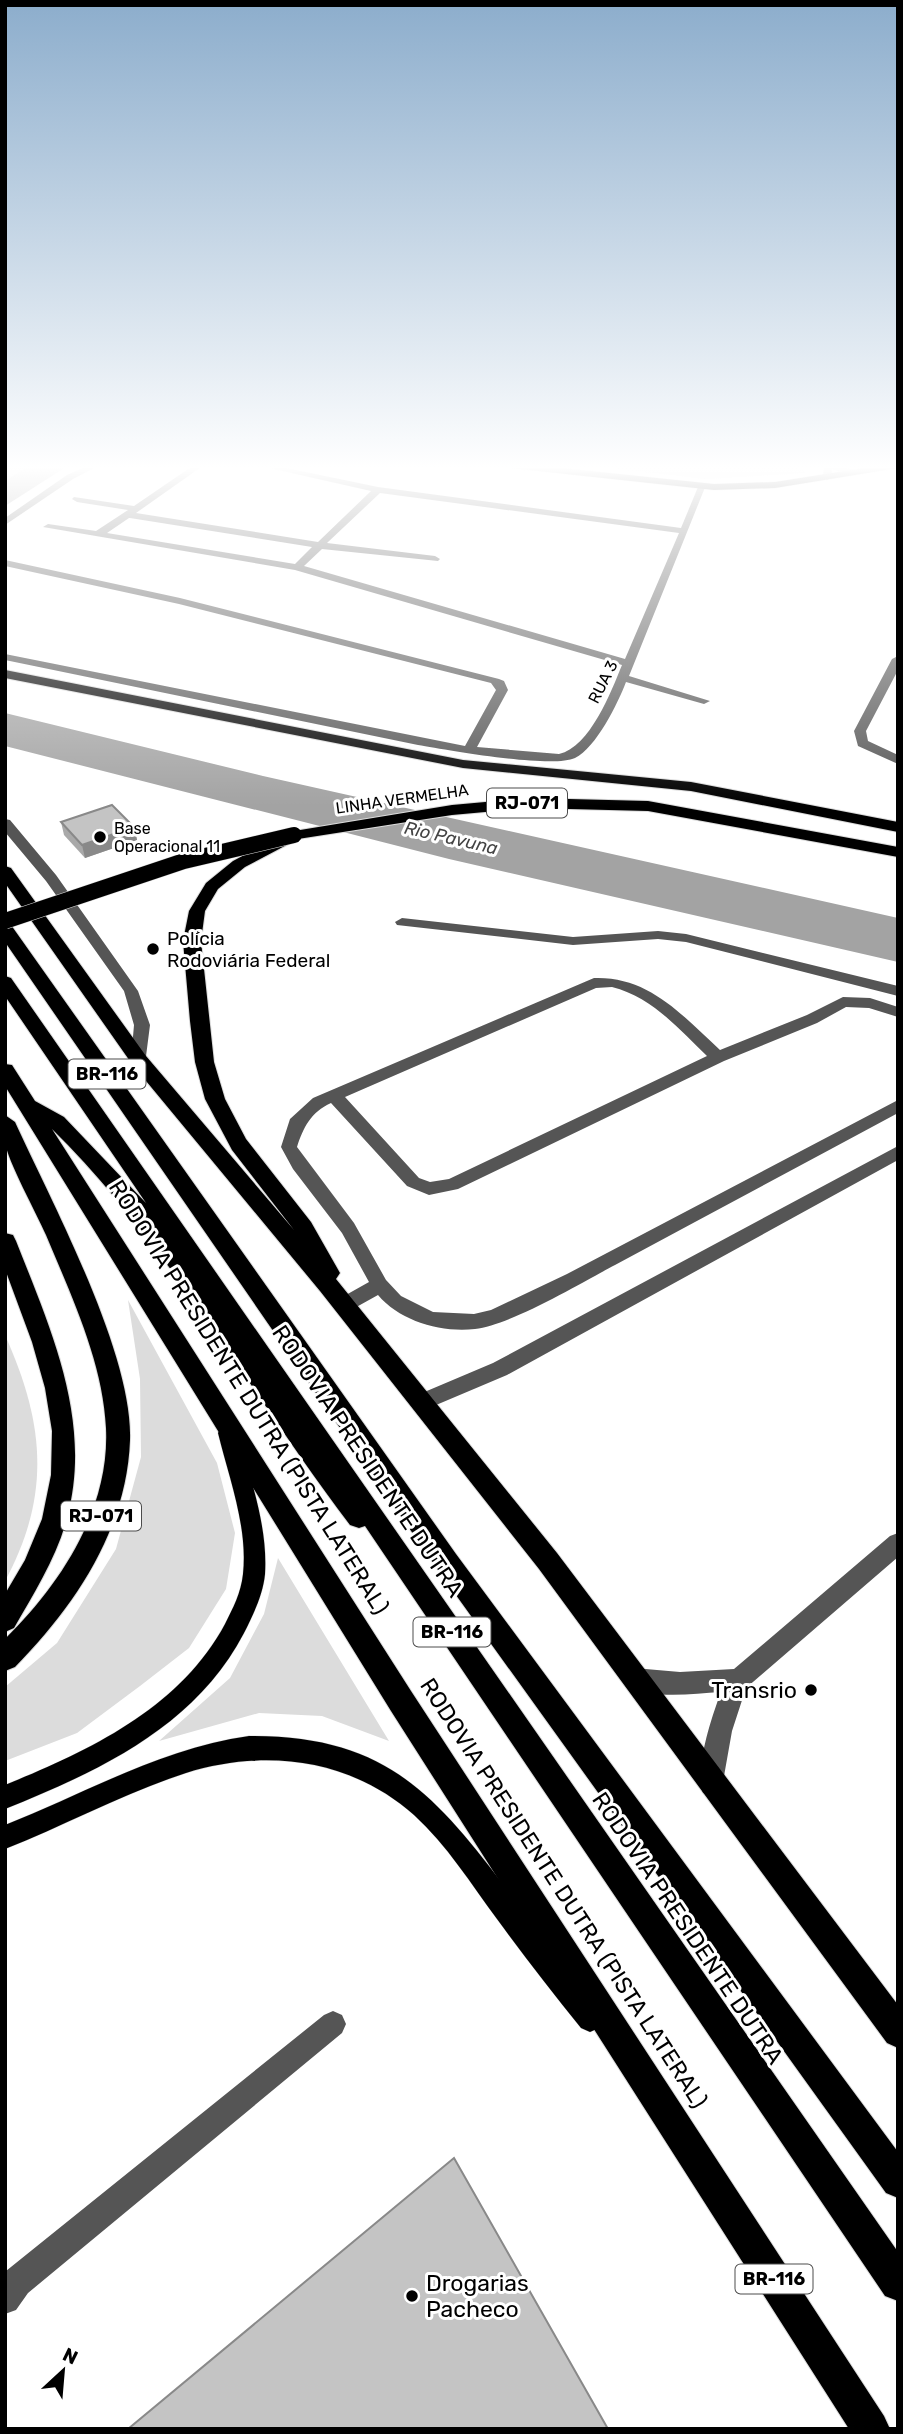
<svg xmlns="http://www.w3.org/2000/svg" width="903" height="2434" viewBox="0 0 903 2434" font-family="Rubik,sans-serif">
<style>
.green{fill:#dcdcdc}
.water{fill:#a3a3a3}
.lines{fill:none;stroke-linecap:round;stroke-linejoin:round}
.major-casing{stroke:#dbdbdb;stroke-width:1}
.highway-casing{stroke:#dbdbdb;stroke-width:2}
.minor{fill:#555;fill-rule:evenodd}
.major{fill:#000;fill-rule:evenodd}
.highway{fill:#000;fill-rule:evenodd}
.highway-bridge-casing{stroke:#dbdbdb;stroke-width:17;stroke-linecap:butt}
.highway-bridge{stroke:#000;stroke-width:16}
.wall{fill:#a9a9a9}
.shaded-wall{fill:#898989}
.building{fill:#c4c4c4;stroke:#898989;stroke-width:2}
.poi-dot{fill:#000;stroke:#fff;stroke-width:2.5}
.labels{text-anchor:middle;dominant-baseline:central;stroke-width:6;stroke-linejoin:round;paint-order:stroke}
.far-street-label{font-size:16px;fill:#000;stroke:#fff}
.far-poi-label{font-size:16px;fill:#000;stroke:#fff;text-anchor:start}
.shield{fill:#fff;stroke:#4c4c4c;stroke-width:2}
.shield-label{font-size:18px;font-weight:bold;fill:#000}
.far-water-label{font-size:18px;font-style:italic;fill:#444;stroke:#fff}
.poi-label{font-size:19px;fill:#000;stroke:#fff;text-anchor:start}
.near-street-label{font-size:23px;fill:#000;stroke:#fff}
.near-poi-label{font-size:23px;fill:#000;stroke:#fff;text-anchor:end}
</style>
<rect width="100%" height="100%" fill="#fff"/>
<g class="green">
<polygon points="585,465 793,465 807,473 705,479"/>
<polygon points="128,1300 217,1463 235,1533 226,1589 189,1648 140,1686 77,1733 5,1761 5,1687 57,1643 116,1549 141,1457 140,1379"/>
<path d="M5 1335C44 1422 52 1494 5 1581Z"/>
<polygon points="278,1558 389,1741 322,1716 259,1713 159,1741 230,1678 264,1614"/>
</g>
<polygon class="water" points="5,713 263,776 898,918 898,962 449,859 5,746"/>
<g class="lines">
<g class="major-casing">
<g id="major">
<polygon points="506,465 534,465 714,484 775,482 882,465 898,465 898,468 775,488 714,490 510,468"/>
<path d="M228 1424 235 1427 238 1433C250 1478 268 1526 265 1574 263 1595 253 1615 244 1633 195 1727 99 1771 5 1809V1785C89 1751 180 1708 225 1624 233 1608 241 1593 243 1574 248 1527 229 1478 218 1433L221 1427Z"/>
<path d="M249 1736C389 1735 437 1797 515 1900 542 1937 571 1973 599 2010L603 2019 599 2028 590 2032 581 2028C552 1992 524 1956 497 1919 471 1884 447 1845 414 1815 351 1759 266 1748 186 1773 124 1793 66 1825 5 1849V1825C86 1793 162 1748 249 1736Z"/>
</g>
</g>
<g class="highway-casing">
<g id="highway">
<polygon points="5,670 463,760 691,782 898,822 898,832 691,791 463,768 5,678"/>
<polygon points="530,798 648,801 898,847 898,857 648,811 530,808 452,815 298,839 245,867 218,889 205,911 201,941 214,1062 225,1099 246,1139 311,1222 340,1273 336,1279 557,1553 898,2005 898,2048 887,2043 539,1569 320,1291 132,1064 5,883 5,866 11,868 146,1056 294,1230 232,1150 205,1099 195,1062 190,1021 183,941 189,911 206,883 233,861 288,832 452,805"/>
<polygon points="5,924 11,925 456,1554 898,2152 898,2198 886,2193 438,1570 5,942"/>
<path d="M5 976 11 978 898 2252V2301L885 2296 365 1526 359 1528 350 1525C251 1395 169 1244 52 1129L411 1691 884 2416 890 2429H849L391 1711 5 1086V1064L12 1065 35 1101 64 1117 146 1203 5 996Z"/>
<path d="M5 1115 15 1122C52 1203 133 1353 130 1440 127 1529 75 1606 15 1667L5 1671V1639C61 1584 110 1509 106 1428 103 1362 71 1295 46 1235 37 1214 7 1160 5 1142 4 1133 5 1124 5 1115Z"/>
<path d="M5 1233 13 1235 16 1241C51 1330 93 1421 67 1518 57 1557 34 1593 14 1628L5 1632V1594L25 1560 42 1519 51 1475 52 1431 45 1388 32 1342 5 1269Z"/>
</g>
</g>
<g class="minor">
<polygon points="89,465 100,465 73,479 5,525 5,518 67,475"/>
<path d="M194 465H204L136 513 318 542 371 491 256 465H272L378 487 681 528 698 487 706 485 629 676 710 701 704 704 626 682C618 703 596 748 575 758 551 769 448 750 418 745L5 660V654L465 746 496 690 491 683 179 604 5 566V560L180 598 499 679 504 681 508 690 477 747 559 754C590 747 611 692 622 665L295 570 43 527 48 524 96 531 128 510 77 502 72 499 74 497 134 506ZM380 493 679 533 625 659 304 566 322 549 438 561 440 559 435 556 327 543ZM129 518H130L312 547 295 564 107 533Z"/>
<polygon points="824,465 838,465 859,472 855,475 832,469 831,477 827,480 823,477"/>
<polygon points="898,656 898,670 866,731 868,741 898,755 898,764 858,746 854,731 892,659"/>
<polygon points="5,819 10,820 56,875 138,991 150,1025 145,1064 139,1065 131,1060 134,1025 124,991 46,881 5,832"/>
<polygon points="402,918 573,937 658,931 686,934 898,986 898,996 686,942 658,939 573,945 397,925 395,922"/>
<path d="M594 978C649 976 682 1015 720 1050L807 1015 843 997 870 998 898 1007V1017L869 1008 846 1007 817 1023 724 1061 458 1189 429 1195 407 1186 331 1103C311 1112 303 1128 297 1147L354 1223 386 1280 401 1296 433 1312 474 1314 491 1310 567 1274 898 1100V1113C804 1164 709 1214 615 1265 581 1283 511 1325 475 1329 441 1333 400 1321 378 1295L351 1310H337L335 1305 337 1300 369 1282 342 1233 293 1169 281 1147 290 1119 313 1098ZM612 987C652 997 679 1029 707 1056L449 1179 430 1182 419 1178 345 1097 596 988Z"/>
<polygon points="898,1146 898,1160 507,1375 429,1408 422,1410 415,1408 412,1402 415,1396 493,1363"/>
<path d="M898 1533V1557L746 1688 732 1731 721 1793 712 1796 703 1793C694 1769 712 1716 721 1692 691 1694 654 1699 626 1687L623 1679 626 1671 634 1668 680 1672 734 1669 890 1536Z"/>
<polygon points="333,2011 342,2015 346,2024 342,2033 28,2293 16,2310 5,2314 6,2271 324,2015"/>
</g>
<use href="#major" class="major"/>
<use href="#highway" class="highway"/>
<g class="highway-bridge-casing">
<polyline id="highway-bridge" points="5,921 184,861 294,835"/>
</g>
<use href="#highway-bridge" class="highway-bridge"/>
</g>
<polygon class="wall" points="61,822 134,827 137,840 85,858 64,835"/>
<g class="shaded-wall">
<polygon points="33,465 69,465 5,506 5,482"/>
<polygon points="134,827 137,840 85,858 82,845"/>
</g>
<g class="building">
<polygon points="5,465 33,465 5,482"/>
<polygon points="112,805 134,827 82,845 61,822"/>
<polygon points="454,2158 608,2429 128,2429"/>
</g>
<linearGradient id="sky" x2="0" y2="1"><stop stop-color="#8cadcc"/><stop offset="0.58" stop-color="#fff"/><stop offset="1" stop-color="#fff" stop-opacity="0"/></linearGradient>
<rect width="903" height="806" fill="url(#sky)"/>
<g class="poi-dot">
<circle cx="100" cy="837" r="7"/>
<circle cx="153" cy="949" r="7"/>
<circle cx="811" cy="1690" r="7"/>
<circle cx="412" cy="2296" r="7"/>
</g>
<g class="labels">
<g class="far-street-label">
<text transform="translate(603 682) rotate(-63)">RUA 3</text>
<text transform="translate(402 799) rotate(-8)">LINHA VERMELHA</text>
</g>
<g class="far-poi-label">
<text x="114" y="828">Base<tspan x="114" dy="18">Operacional 11</tspan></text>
</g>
<g class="shield">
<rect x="487" y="788.5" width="80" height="29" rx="5"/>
<rect x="68.5" y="1059.5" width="77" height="29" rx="5"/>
<rect x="61" y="1501.5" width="80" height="29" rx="5"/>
<rect x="413.5" y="1617.5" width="77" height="29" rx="5"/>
<rect x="735.5" y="2264.5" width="77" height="29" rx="5"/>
</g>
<g class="shield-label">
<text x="527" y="803">RJ-071</text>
<text x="107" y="1074">BR-116</text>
<text x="101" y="1516">RJ-071</text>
<text x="452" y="1632">BR-116</text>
<text x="774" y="2279">BR-116</text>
</g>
<g class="far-water-label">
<text transform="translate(451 838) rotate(13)">Rio Pavuna</text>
</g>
<g class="poi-label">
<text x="167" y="938">Polícia<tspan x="167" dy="22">Rodoviária Federal</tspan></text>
</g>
<g class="near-street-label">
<text transform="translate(249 1397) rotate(58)">RODOVIA PRESIDENTE DUTRA (PISTA LATERAL)</text>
<text transform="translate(368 1461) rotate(56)">RODOVIA PRESIDENTE DUTRA</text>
<text transform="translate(564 1893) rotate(57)">RODOVIA PRESIDENTE DUTRA (PISTA LATERAL)</text>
<text transform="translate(688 1928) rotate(56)">RODOVIA PRESIDENTE DUTRA</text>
</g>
<g class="near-poi-label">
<text x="797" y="1690">Transrio</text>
<text x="426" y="2283" text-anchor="start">Drogarias<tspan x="426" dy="26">Pacheco</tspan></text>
</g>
</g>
<rect width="903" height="2434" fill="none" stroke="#000000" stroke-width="14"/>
<g transform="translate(63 2371) rotate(26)" stroke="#ffffff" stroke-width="5" paint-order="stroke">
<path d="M0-5L12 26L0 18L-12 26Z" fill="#000000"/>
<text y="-10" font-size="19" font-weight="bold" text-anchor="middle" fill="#000000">N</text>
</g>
</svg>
